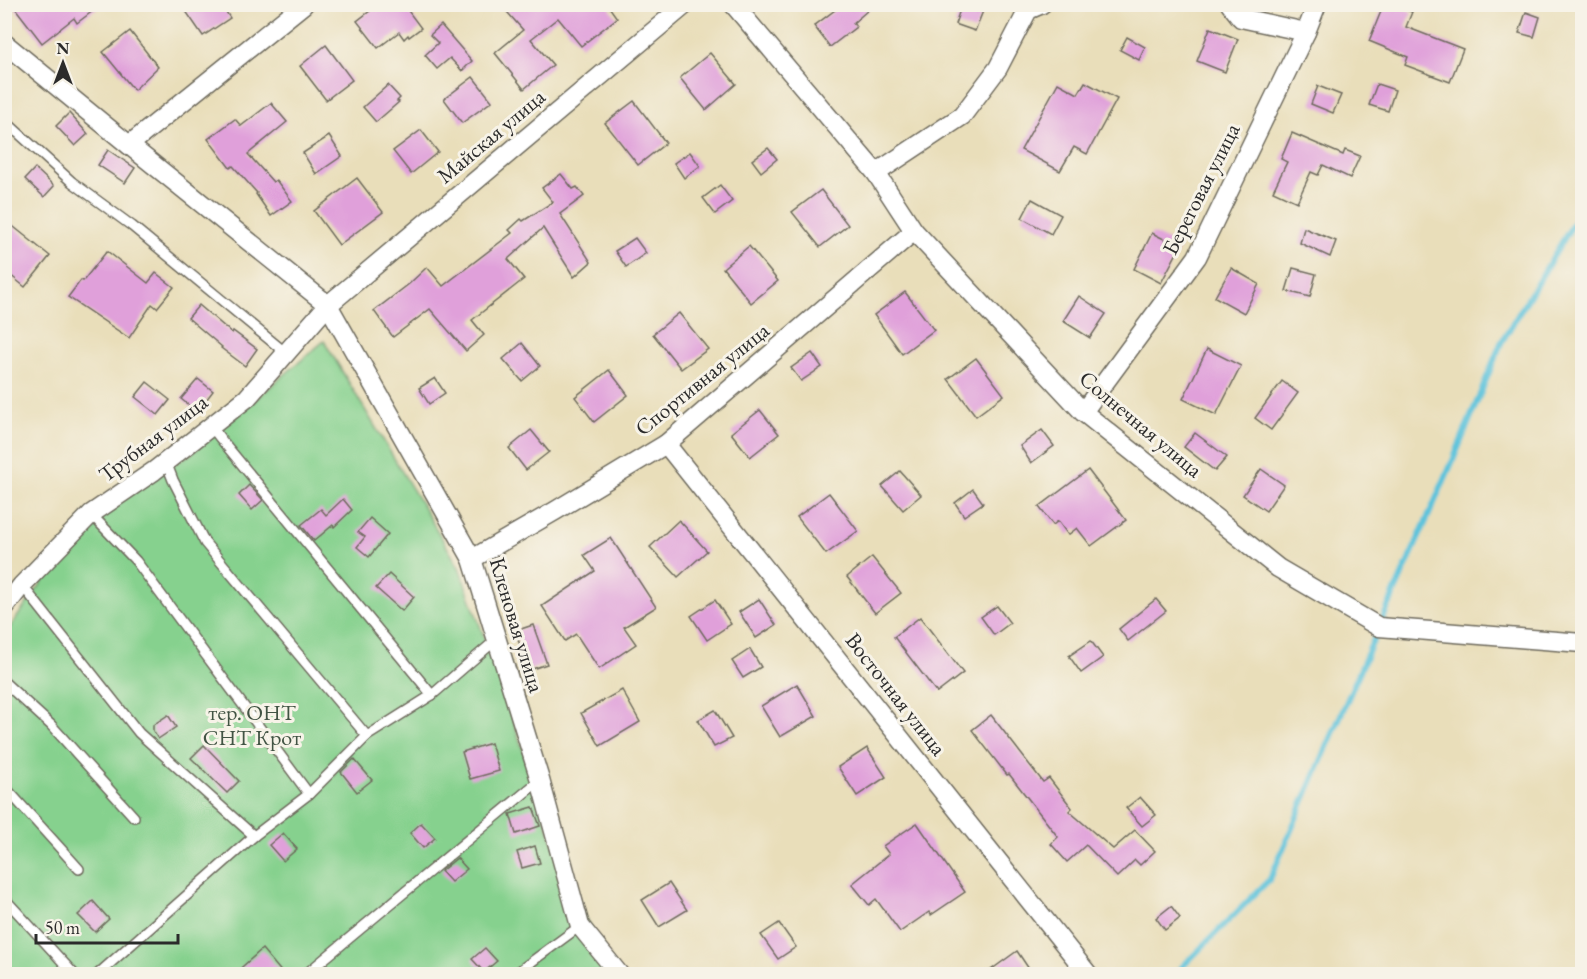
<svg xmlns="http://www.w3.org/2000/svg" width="1587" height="979" viewBox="0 0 1587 979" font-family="'EB Garamond',serif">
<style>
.green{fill:#86d18e;stroke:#587e5c;stroke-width:1.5}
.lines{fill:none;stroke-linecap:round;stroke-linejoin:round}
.stream{stroke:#5dc3db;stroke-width:6}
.building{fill:#e0a0da}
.service-casing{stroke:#6e6a5d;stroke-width:12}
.minor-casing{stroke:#6e6a5d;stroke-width:21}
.service{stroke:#fff;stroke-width:9}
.minor{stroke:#fff;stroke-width:18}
.labels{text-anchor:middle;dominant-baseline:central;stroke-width:6;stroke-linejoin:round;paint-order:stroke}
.street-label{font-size:22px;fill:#2b2b2b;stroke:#f7f3e8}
.park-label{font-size:22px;fill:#425444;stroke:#f7f3e8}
</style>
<rect width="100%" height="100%" fill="#f7f3e8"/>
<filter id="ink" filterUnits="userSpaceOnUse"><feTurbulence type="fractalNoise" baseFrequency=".0167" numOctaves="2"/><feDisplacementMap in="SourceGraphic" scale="12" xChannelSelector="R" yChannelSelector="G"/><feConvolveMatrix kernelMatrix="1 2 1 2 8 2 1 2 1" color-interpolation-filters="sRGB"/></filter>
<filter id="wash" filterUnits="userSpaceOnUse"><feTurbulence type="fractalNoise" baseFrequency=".008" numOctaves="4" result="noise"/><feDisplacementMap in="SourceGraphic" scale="24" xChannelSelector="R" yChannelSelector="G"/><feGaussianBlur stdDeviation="1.35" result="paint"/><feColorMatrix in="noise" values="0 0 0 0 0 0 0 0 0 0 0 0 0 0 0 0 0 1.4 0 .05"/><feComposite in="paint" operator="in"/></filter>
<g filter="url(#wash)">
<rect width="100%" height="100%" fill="#e9deba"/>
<polygon class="green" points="324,341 459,567 506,698 564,876 614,974 5,974 5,634 91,514 191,454"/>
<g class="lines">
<polyline class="stream" points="1175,974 1270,879 1362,666 1454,458 1501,343 1582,209"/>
</g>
<g id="blocks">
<g class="building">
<polygon points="12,4 102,4 77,23 74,18 42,43"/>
<polygon points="181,4 221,4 230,18 203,36"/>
<polygon points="379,4 403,4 421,28 409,37 408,35 404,39 399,32 378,48 357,21"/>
<polygon points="500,4 607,4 617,18 581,46 558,18 531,39 553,65 524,89 495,53 523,30"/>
<polygon points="843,4 875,4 853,23 856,27 830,47 814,26"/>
<polygon points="962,4 966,4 983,11 975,31 955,24"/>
<polygon points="1384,4 1393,4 1412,12 1406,27 1463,49 1450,82 1405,65 1408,57 1369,41"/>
<polygon points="1526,12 1540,17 1534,37 1519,33"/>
<polygon points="441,25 472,61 462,71 450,58 437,69 425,55 438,43 430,35"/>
<polygon points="1210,28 1238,39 1225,72 1197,61"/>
<polygon points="130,31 158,67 134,90 103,52"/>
<polygon points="1127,37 1145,47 1139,60 1120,50"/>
<polygon points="326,45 352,80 326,100 300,66"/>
<polygon points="710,53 736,84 706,110 680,78"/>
<polygon points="473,77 492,101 462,123 444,99"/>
<polygon points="1085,82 1117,99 1087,154 1074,147 1060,171 1021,150 1058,83 1078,94"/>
<polygon points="1377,84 1395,90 1388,111 1369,105"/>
<polygon points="388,85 400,98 397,101 399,102 376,122 363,107"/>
<polygon points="1318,86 1341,95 1333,113 1311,104"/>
<polygon points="634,101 666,143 638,165 605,123"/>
<polygon points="271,103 287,122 248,154 273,182 276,180 292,201 271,216 256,194 257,193 233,166 230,168 208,139 235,119 241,126"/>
<polygon points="69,113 88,134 75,146 56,126"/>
<polygon points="421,130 438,152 411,174 393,151"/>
<polygon points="1292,133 1343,155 1345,150 1360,156 1350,178 1323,165 1318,175 1311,172 1297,202 1273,191 1287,162 1281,159"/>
<polygon points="329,136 342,156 316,174 303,153"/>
<polygon points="768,148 777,159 761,172 752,160"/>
<polygon points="108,150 135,168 125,183 98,165"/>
<polygon points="690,152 700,166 684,178 674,163"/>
<polygon points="35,168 54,186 44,197 25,179"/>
<polygon points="561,174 573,189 577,187 584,196 560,214 591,262 574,277 543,228 508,259 524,279 472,320 484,335 466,351 430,309 393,337 374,311 409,284 427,267 443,286 512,233 509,230 521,219 523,221 553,202 542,188"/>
<polygon points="357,178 383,212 339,245 314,211"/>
<polygon points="720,185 732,201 715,214 703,198"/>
<polygon points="821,190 848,225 820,247 792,212"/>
<polygon points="1032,199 1061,215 1051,234 1022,218"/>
<polygon points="4,219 50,256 25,287 4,270"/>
<polygon points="1304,228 1336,241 1330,257 1300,243"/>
<polygon points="1152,233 1180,247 1161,283 1134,269"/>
<polygon points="635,238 646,253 626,267 615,251"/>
<polygon points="749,246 778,281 751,303 723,268"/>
<polygon points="107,251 148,283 156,273 174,287 157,308 152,304 129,338 68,297 81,280 83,281"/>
<polygon points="1231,268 1259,284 1244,313 1215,297"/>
<polygon points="1293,268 1316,274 1310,297 1286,291"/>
<polygon points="905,292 934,330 902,354 874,315"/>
<polygon points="1079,296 1106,314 1090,338 1063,321"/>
<polygon points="199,305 232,333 233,331 257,349 245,366 221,348 222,347 188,318"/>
<polygon points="679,313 708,349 681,369 653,334"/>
<polygon points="522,343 540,366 522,381 503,359"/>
<polygon points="1207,349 1241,366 1216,415 1183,399"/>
<polygon points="812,353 822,367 801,381 791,368"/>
<polygon points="976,358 1004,395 976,416 948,379"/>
<polygon points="609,370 628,395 594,422 575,397"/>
<polygon points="435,378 445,393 429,404 419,388"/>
<polygon points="198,379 213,391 197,412 181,399"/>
<polygon points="1282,381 1298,393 1271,430 1255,418"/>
<polygon points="147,382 170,400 158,415 135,397"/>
<polygon points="760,410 779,434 750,457 731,433"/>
<polygon points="531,430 549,452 526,470 509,448"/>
<polygon points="1042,430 1054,446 1031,463 1020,446"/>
<polygon points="1195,433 1227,457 1215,471 1184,447"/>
<polygon points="1261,469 1284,485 1266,511 1243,495"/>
<polygon points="1088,470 1126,520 1091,546 1077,528 1068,535 1058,521 1053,525 1039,507"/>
<polygon points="900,471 921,495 903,510 882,486"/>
<polygon points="249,485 263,500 252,510 239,495"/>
<polygon points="973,489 983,503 964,516 955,503"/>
<polygon points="829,493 858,531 826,554 797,517"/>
<polygon points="343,499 352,510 334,527 333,525 314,541 301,525 321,509 326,515"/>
<polygon points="370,518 388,534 369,557 357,547 365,537 358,532"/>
<polygon points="679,520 707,551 678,577 650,547"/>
<polygon points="611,538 656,607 624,627 636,644 599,669 576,634 565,641 542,606 595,571 584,555"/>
<polygon points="872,557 901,593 875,613 847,577"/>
<polygon points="389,574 414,597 402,611 376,588"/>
<polygon points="759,599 776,625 756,638 739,612"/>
<polygon points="1156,599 1166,611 1128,641 1119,629"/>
<polygon points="715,600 731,624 707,640 691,616"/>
<polygon points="997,606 1010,623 994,635 981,617"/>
<polygon points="920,617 963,673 937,693 894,637"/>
<polygon points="533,625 547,664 529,670 515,631"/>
<polygon points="1091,641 1103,657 1081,673 1069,656"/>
<polygon points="750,649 761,667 743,678 732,661"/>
<polygon points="797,684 816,716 780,737 761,706"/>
<polygon points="622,690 640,722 600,746 581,713"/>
<polygon points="715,710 732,738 714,747 698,720"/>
<polygon points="168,715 176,727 158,739 153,731 153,725"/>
<polygon points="991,715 1043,782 1049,778 1072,808 1069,811 1113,849 1135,830 1155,851 1140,865 1135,860 1117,877 1086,845 1067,862 1051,844 1058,837 1009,774 1007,775 972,730"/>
<polygon points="491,743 499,771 470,779 462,752"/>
<polygon points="204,745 239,781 227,793 191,758"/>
<polygon points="867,748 886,777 857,796 838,767"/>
<polygon points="354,759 372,780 357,792 341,772"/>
<polygon points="1140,797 1156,815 1142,826 1126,808"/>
<polygon points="533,807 540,826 516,834 510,814"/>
<polygon points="421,823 435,838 423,848 410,833"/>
<polygon points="917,823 965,892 931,915 929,912 900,932 876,899 869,905 852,884 889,854 883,846"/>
<polygon points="283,833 297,849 283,861 269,845"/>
<polygon points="535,846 540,863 522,868 517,852"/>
<polygon points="457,858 467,869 451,882 441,871"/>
<polygon points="669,883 687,910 659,927 642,900"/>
<polygon points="93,901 109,919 95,932 78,915"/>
<polygon points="1171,906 1180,918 1165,930 1156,918"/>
<polygon points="779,923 796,947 778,959 761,935"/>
<polygon points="485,948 497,961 484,972 472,959"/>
<polygon points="262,949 284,975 233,975"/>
<polygon points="1017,951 1033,975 984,975"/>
</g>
</g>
</g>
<g filter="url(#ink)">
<use href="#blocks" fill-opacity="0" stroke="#6e6a5d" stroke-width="1.5"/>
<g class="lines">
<g class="service-casing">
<g id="service">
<polyline points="4,120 72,182 132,226 287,354"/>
<polyline points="211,426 220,438 432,695"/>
<polyline points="166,462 173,480 205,543 367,736"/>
<polyline points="91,514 136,561 309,794"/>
<polyline points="22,585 139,733 254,836"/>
<polyline points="4,682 51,725 134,817"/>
<polyline points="4,786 79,869"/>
<polyline points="4,898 74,974"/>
<polyline points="98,974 254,836 309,794 367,736 432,695 497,639"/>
<polyline points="306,974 540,780"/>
<polyline points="515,974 580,926"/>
</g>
</g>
<g class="minor-casing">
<g id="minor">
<polyline points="733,4 876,173 914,231 1083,412 1278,568 1379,627 1582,643"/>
<polyline points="1230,4 1241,18 1306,32"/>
<polyline points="4,43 129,145 304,4"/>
<polyline points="129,145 328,305 472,559 540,780 580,926 619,974"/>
<polyline points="876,173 962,116 998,68 1028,10 1042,4"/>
<polyline points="1083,412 1197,257 1306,32 1317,4"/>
<polyline points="666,444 1088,974"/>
<polyline points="472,559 555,511 666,444 914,231"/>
<polyline points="4,608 22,585 91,514 154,471 247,398 328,305 686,4"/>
</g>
</g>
<use href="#service" class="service"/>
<use href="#minor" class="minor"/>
</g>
</g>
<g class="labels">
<g class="street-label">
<text transform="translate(491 136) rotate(-40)">Майская улица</text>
<text transform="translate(1201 189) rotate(-63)">Береговая улица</text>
<text transform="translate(702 379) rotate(-39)">Спортивная улица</text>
<text transform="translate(1141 424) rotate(40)">Солнечная улица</text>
<text transform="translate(153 438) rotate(-37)">Трубная улица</text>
<text transform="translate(517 625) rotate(73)">Кленовая улица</text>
<text transform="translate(896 694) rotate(52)">Восточная улица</text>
</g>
<g class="park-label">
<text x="252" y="712">тер. ОНТ<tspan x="252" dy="25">СНТ Крот</tspan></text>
</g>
</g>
<rect width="1587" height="979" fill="none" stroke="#f7f3e8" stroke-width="24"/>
<g transform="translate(63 63)" stroke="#f7f3e8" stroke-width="4.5" paint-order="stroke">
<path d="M0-4.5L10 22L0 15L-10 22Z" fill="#2b2b2b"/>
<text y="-9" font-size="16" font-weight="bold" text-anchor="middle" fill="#2b2b2b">N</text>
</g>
<path d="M36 934v9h142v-9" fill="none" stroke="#2b2b2b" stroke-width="3"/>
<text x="45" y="934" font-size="18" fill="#2b2b2b" stroke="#f7f3e8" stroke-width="4.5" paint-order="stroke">50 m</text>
</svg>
